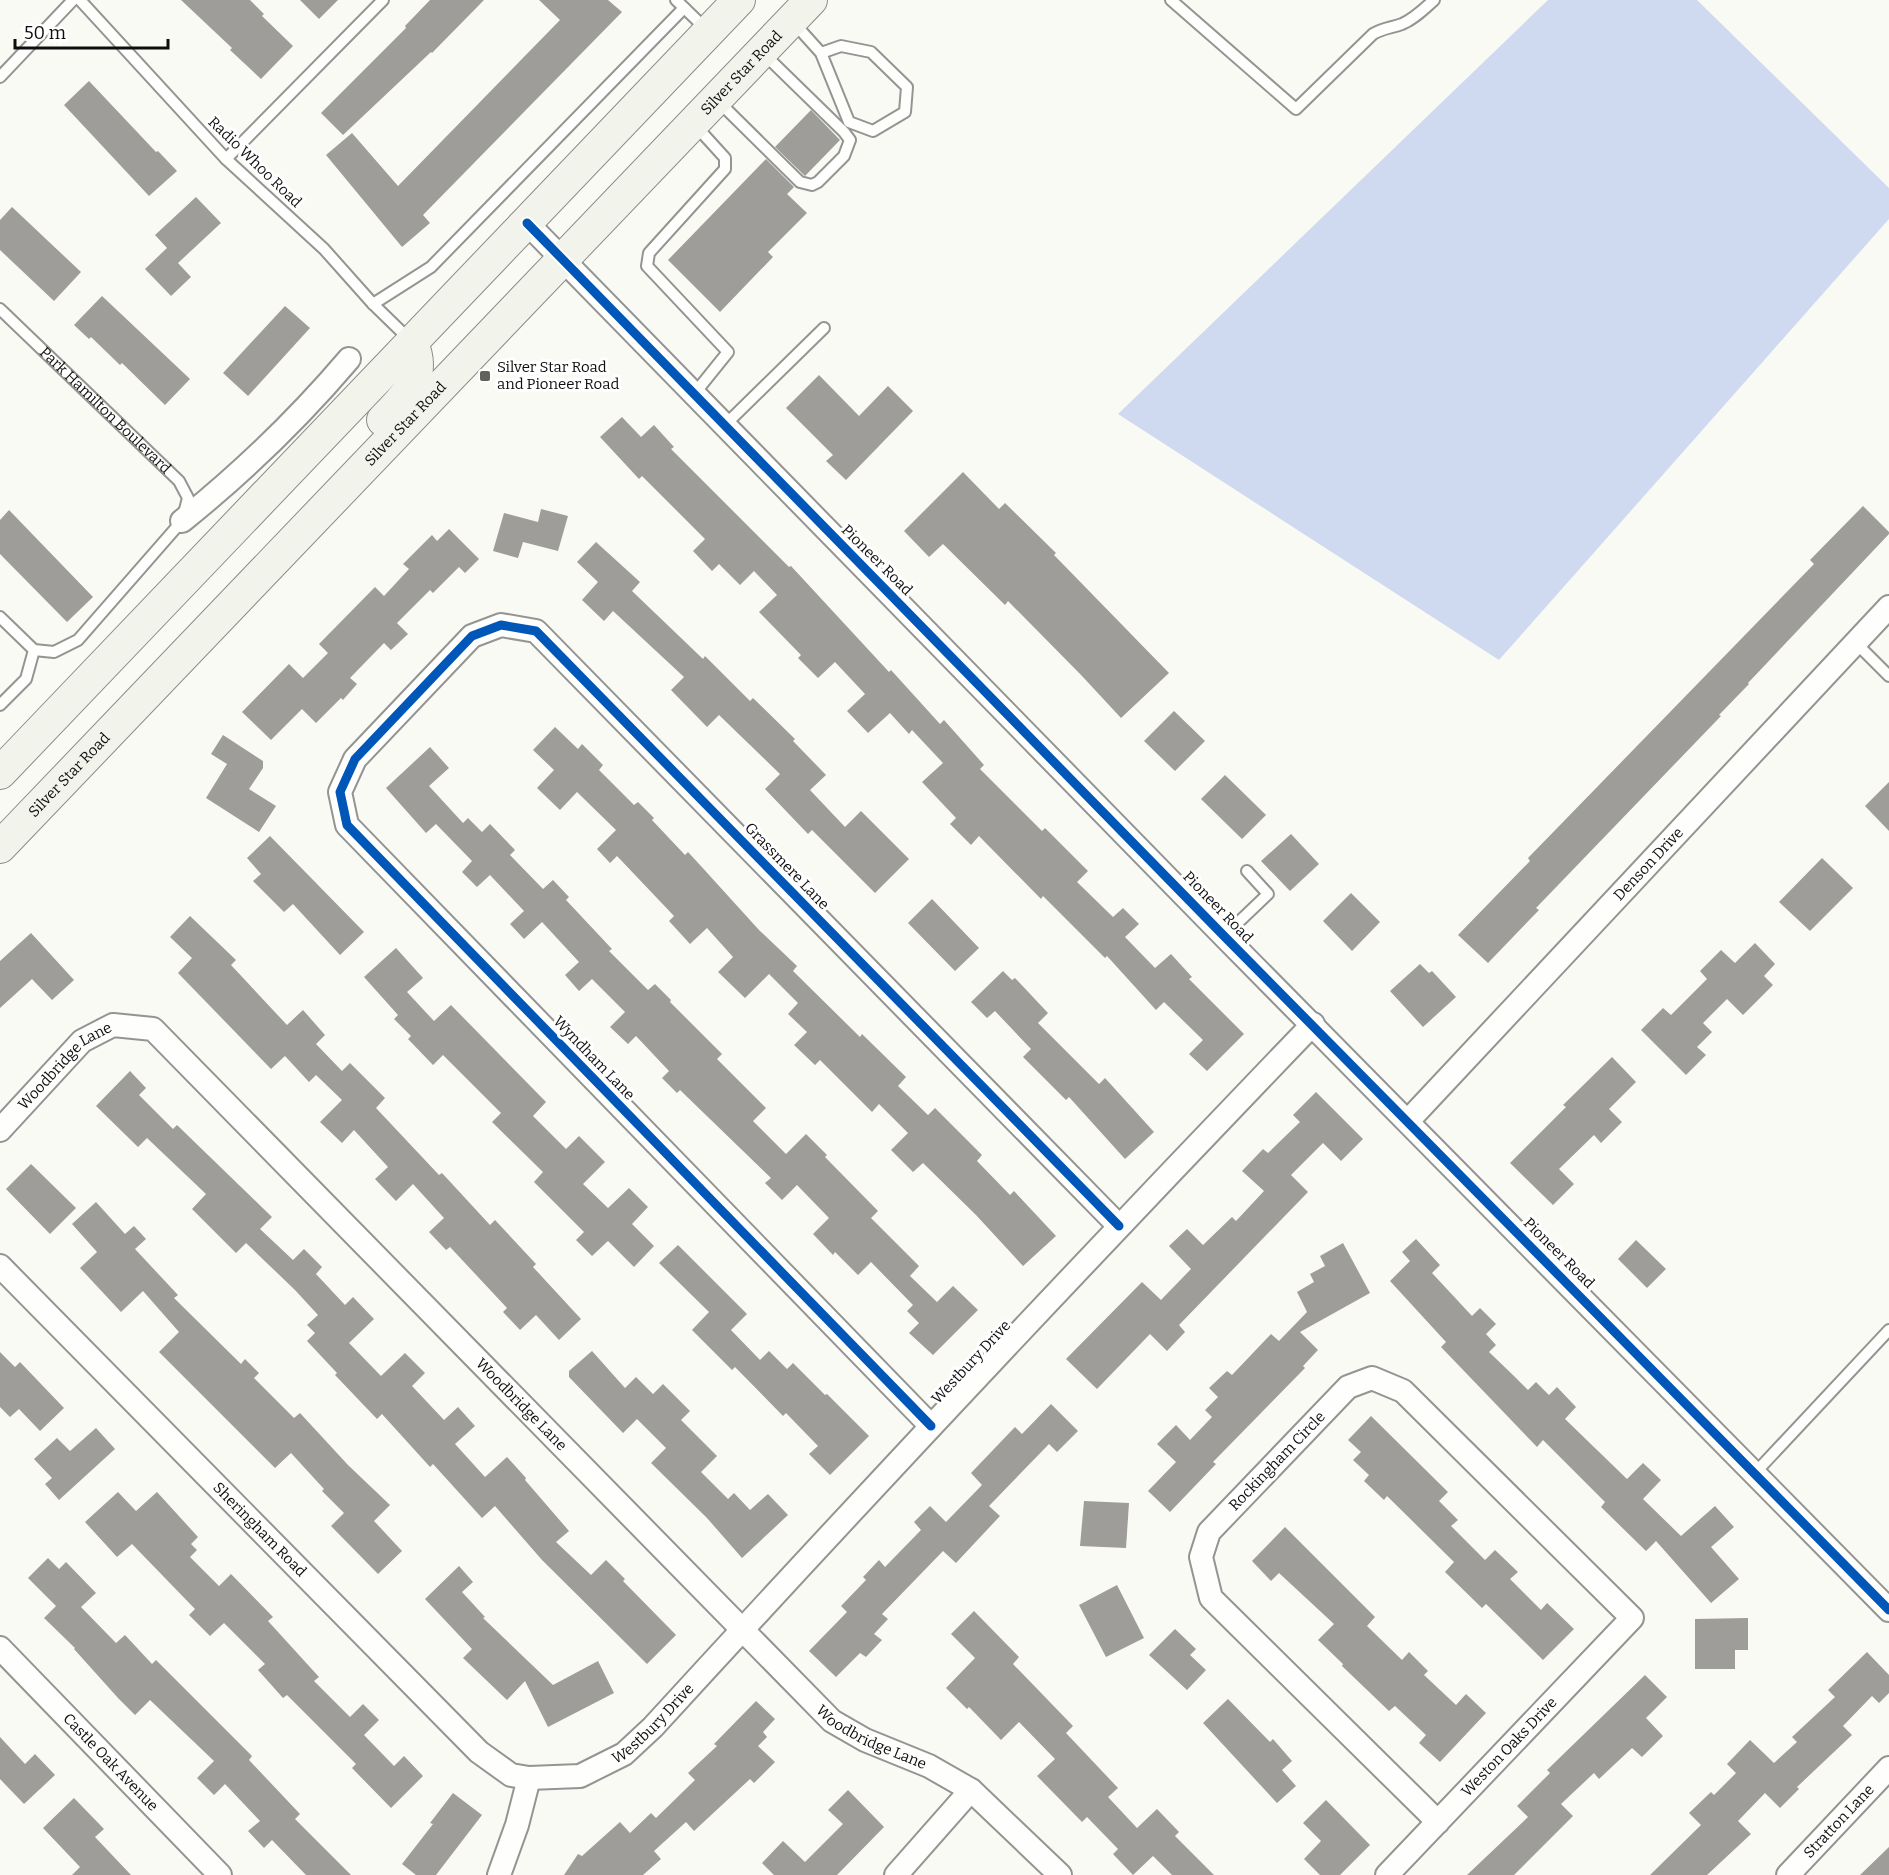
<svg xmlns="http://www.w3.org/2000/svg" width="1889" height="1875" viewBox="0 0 1889 1875" font-family="Bitter,serif">
<style>
.water{fill:#cfdaf0}
.building{fill:#9e9d99}
.lines{fill:none;stroke-linecap:round;stroke-linejoin:round}
.service-casing{stroke:#949492;stroke-width:14}
.minor-casing{stroke:#949492;stroke-width:26}
.secondary-casing{stroke:#8b8b88;stroke-width:34}
.service{stroke:#fefefd;stroke-width:10}
.minor{stroke:#fefefd;stroke-width:22}
.secondary{stroke:#f2f4eb;stroke-width:32}
.cycleway-casing{stroke:#fff;stroke-width:13}
.cycleway{stroke:#0057b8;stroke-width:9}
.poi-dot{fill:#61615e;stroke:#fff;stroke-width:2}
.labels{text-anchor:middle;dominant-baseline:central;stroke-width:6;stroke-linejoin:round;paint-order:stroke}
.street-label{font-size:15px;fill:#0e0e0e;stroke:#fff}
.poi-label{font-size:15px;fill:#0e0e0e;stroke:#fff;text-anchor:start}
</style>
<rect width="100%" height="100%" fill="#fafaf4"/>
<polygon class="water" points="1548,0 1697,0 1889,188 1889,219 1499,660 1118,414"/>
<g class="building">
<polygon points="181,0 250,0 264,14 262,16 293,46 261,79 230,50 232,48"/>
<polygon points="300,0 338,0 319,19"/>
<polygon points="430,0 484,0 432,53 431,52 343,135 321,113 406,28 405,26"/>
<polygon points="539,0 608,0 622,12 423,215 430,223 402,247 326,155 352,133 398,186 560,20"/>
<polygon points="89,81 156,152 158,151 177,171 149,196 64,105"/>
<polygon points="811,110 840,140 805,176 775,147"/>
<polygon points="766,159 794,187 787,194 807,213 768,252 773,257 720,312 668,260"/>
<polygon points="196,197 221,223 178,263 191,277 171,296 145,269 167,248 155,235"/>
<polygon points="12,207 81,272 54,301 0,250 0,220"/>
<polygon points="102,296 190,379 165,405 122,363 120,365 91,337 89,339 74,325"/>
<polygon points="285,306 310,328 248,396 223,373"/>
<polygon points="819,375 859,416 888,386 913,411 846,480 826,461 833,455 786,408"/>
<polygon points="622,417 641,437 654,425 674,447 671,449 789,567 791,566 889,672 891,670 940,724 944,720 984,765 980,769 1042,831 1045,828 1088,871 1077,882 1113,917 1123,908 1139,924 1125,937 1155,968 1171,954 1192,977 1189,979 1244,1034 1207,1071 1189,1054 1203,1040 1164,1002 1156,1010 1107,956 1105,958 1043,896 1041,899 979,836 971,845 950,824 956,818 922,782 943,763 912,730 909,734 890,713 868,733 847,711 865,694 835,662 818,678 798,658 801,655 759,612 777,595 754,571 740,585 719,564 712,571 693,551 705,539 642,476 639,479 600,437"/>
<polygon points="963,472 999,509 1005,503 1056,553 1054,555 1169,673 1121,718 1082,676 1008,601 1005,605 943,544 929,557 904,531"/>
<polygon points="1863,506 1889,532 1889,534 1748,683 1749,684 1719,715 1721,716 1536,908 1539,910 1488,963 1458,935 1530,861 1528,858 1814,564 1810,560"/>
<polygon points="541,509 568,516 558,551 523,542 518,558 493,551 504,513 538,522"/>
<polygon points="9,510 93,597 67,622 0,554 0,520"/>
<polygon points="449,529 479,559 465,573 459,567 433,593 430,590 397,623 408,634 391,650 384,643 350,678 357,684 343,700 341,698 316,723 302,709 271,740 242,712 289,664 303,678 328,653 319,644 375,587 384,596 409,569 403,564 432,535 437,541"/>
<polygon points="596,542 640,582 632,591 703,659 705,656 750,701 753,698 795,739 793,741 826,775 810,790 845,827 861,811 909,859 875,893 812,830 808,834 765,789 780,774 719,715 707,727 671,690 684,677 613,611 604,621 582,600 598,582 577,562"/>
<polygon points="1174,711 1205,741 1175,771 1144,741"/>
<polygon points="555,727 578,749 582,744 603,765 599,770 634,805 638,802 654,818 652,820 685,855 688,852 700,865 759,930 797,966 793,971 860,1037 862,1034 906,1077 898,1086 928,1115 935,1108 982,1155 977,1161 1010,1195 1014,1191 1056,1236 1023,1266 976,1215 923,1163 913,1172 891,1150 908,1133 879,1104 872,1112 820,1060 815,1065 794,1045 807,1032 788,1014 798,1003 769,974 745,998 718,972 733,957 707,928 690,944 669,921 674,916 617,856 610,863 597,849 616,830 577,792 560,810 537,788 554,770 533,750"/>
<polygon points="223,735 263,761 263,768 249,789 276,806 259,832 206,798 227,764 211,754"/>
<polygon points="430,747 449,768 429,786 463,823 468,818 482,832 490,824 515,850 510,855 543,889 553,880 569,897 566,900 612,949 609,951 648,990 655,984 671,1000 670,1002 722,1054 717,1059 766,1108 753,1121 786,1154 806,1134 827,1155 825,1157 878,1211 871,1218 919,1266 910,1276 937,1302 953,1286 978,1310 933,1355 909,1333 919,1323 907,1311 913,1305 871,1262 858,1275 835,1252 833,1255 813,1234 829,1218 797,1185 782,1200 765,1183 771,1178 680,1090 677,1093 662,1078 669,1071 636,1036 628,1044 610,1027 625,1012 592,979 579,991 565,975 579,962 542,922 524,939 510,924 524,911 490,875 477,887 462,872 472,861 436,824 426,833 386,788"/>
<polygon points="1225,775 1266,815 1242,839 1201,799"/>
<polygon points="1889,782 1889,831 1865,806"/>
<polygon points="1291,834 1319,864 1290,891 1261,861"/>
<polygon points="270,836 364,932 340,955 293,904 284,912 253,881 261,874 247,858"/>
<polygon points="1822,858 1853,888 1810,931 1779,902"/>
<polygon points="1351,893 1380,922 1352,951 1323,921"/>
<polygon points="932,899 979,948 955,971 908,923"/>
<polygon points="190,916 236,960 231,965 287,1025 303,1010 325,1035 316,1044 342,1071 350,1063 385,1098 376,1108 439,1175 442,1173 490,1225 495,1220 536,1264 533,1267 581,1319 559,1340 536,1315 520,1330 503,1312 507,1308 450,1247 446,1250 429,1232 444,1218 413,1184 396,1201 375,1179 388,1167 354,1130 342,1143 320,1122 342,1100 316,1075 309,1082 285,1056 271,1069 178,973 192,958 170,937"/>
<polygon points="31,933 74,980 52,1000 32,979 0,1008 0,961"/>
<polygon points="1755,943 1775,964 1764,976 1773,985 1743,1015 1727,999 1703,1023 1712,1032 1697,1047 1706,1055 1686,1075 1641,1030 1663,1008 1671,1015 1707,979 1700,971 1721,950 1735,963"/>
<polygon points="396,948 423,978 407,992 434,1021 451,1005 546,1102 533,1116 566,1149 579,1136 605,1162 583,1184 608,1208 629,1188 648,1207 632,1224 654,1246 634,1267 608,1241 592,1256 576,1240 584,1232 534,1182 543,1172 492,1122 501,1113 443,1055 433,1065 408,1039 411,1036 394,1019 398,1015 364,977"/>
<polygon points="1420,964 1429,973 1432,971 1456,997 1423,1027 1390,991"/>
<polygon points="1003,971 1012,980 1015,978 1048,1013 1038,1023 1099,1084 1105,1078 1154,1132 1125,1159 1069,1097 1066,1100 1023,1057 1031,1049 995,1011 987,1018 971,1002"/>
<polygon points="1612,1057 1636,1082 1609,1109 1622,1122 1601,1143 1594,1135 1559,1169 1574,1184 1553,1205 1510,1163 1566,1107 1563,1105"/>
<polygon points="130,1071 146,1088 139,1095 173,1129 177,1125 272,1217 260,1229 293,1260 304,1249 322,1267 316,1274 345,1305 353,1297 374,1319 349,1343 381,1376 405,1353 425,1373 412,1386 444,1420 458,1407 475,1426 455,1444 485,1477 507,1457 526,1478 525,1480 569,1531 556,1542 591,1575 606,1560 625,1579 623,1581 676,1635 647,1664 542,1560 495,1506 482,1518 433,1464 430,1467 382,1414 377,1419 335,1375 337,1373 307,1341 315,1333 307,1325 318,1315 295,1290 246,1243 236,1253 192,1209 206,1194 147,1138 138,1147 96,1106"/>
<polygon points="1316,1092 1363,1139 1341,1161 1323,1143 1291,1175 1308,1192 1179,1325 1185,1332 1167,1351 1150,1334 1097,1389 1066,1359 1142,1282 1161,1300 1191,1269 1169,1246 1187,1229 1203,1245 1232,1217 1236,1221 1264,1191 1242,1171 1263,1149 1268,1153 1300,1122 1293,1115"/>
<polygon points="31,1164 76,1208 50,1234 6,1189"/>
<polygon points="96,1202 125,1234 134,1226 146,1239 135,1249 178,1295 174,1298 241,1364 245,1359 259,1373 254,1378 294,1418 300,1413 348,1465 390,1505 374,1521 402,1551 378,1574 331,1526 344,1513 322,1491 324,1489 291,1453 275,1468 159,1352 179,1332 143,1291 121,1312 80,1268 97,1252 72,1224"/>
<polygon points="1416,1239 1440,1265 1432,1273 1472,1316 1480,1308 1496,1324 1486,1334 1496,1345 1489,1352 1514,1376 1528,1390 1536,1382 1549,1395 1557,1387 1576,1407 1565,1419 1627,1479 1643,1463 1661,1480 1643,1499 1681,1536 1715,1506 1734,1527 1711,1547 1739,1579 1711,1603 1656,1541 1646,1551 1601,1507 1605,1502 1543,1440 1537,1447 1441,1347 1446,1342 1390,1281 1410,1261 1402,1252"/>
<polygon points="1636,1240 1666,1269 1647,1288 1618,1259"/>
<polygon points="1343,1243 1370,1293 1300,1332 1318,1350 1303,1366 1305,1368 1213,1462 1216,1464 1170,1512 1148,1491 1176,1462 1157,1444 1176,1425 1190,1440 1212,1417 1205,1410 1218,1397 1209,1388 1227,1371 1232,1375 1271,1334 1279,1341 1307,1312 1297,1292 1314,1282 1310,1274 1325,1266 1320,1256"/>
<polygon points="678,1245 747,1314 731,1330 760,1360 769,1351 787,1369 793,1363 825,1395 827,1394 869,1436 830,1475 809,1454 818,1446 786,1413 783,1416 735,1367 732,1370 692,1330 709,1312 659,1263"/>
<polygon points="592,1351 625,1388 636,1377 653,1394 663,1384 690,1411 681,1420 717,1456 701,1472 728,1499 734,1493 750,1510 768,1494 788,1515 742,1558 707,1518 651,1463 666,1448 637,1419 623,1433 569,1377 569,1371"/>
<polygon points="0,1352 15,1367 20,1362 64,1408 40,1431 19,1409 10,1417 0,1407"/>
<polygon points="1051,1404 1078,1431 1057,1452 1049,1444 989,1506 1000,1516 956,1563 943,1551 882,1614 888,1619 874,1634 882,1640 866,1657 860,1653 836,1677 809,1651 847,1612 841,1606 866,1580 863,1577 879,1560 885,1567 921,1530 914,1522 930,1506 946,1522 982,1485 971,1473 1015,1427 1022,1434"/>
<polygon points="1371,1416 1448,1492 1439,1501 1458,1520 1451,1526 1485,1560 1495,1550 1518,1572 1510,1579 1541,1610 1547,1603 1574,1629 1543,1660 1486,1604 1482,1608 1445,1572 1454,1562 1387,1496 1384,1500 1364,1481 1369,1475 1353,1460 1361,1452 1348,1440"/>
<polygon points="96,1428 115,1449 59,1500 45,1484 52,1478 34,1459 57,1438 70,1451"/>
<polygon points="118,1492 136,1511 157,1492 198,1537 191,1544 197,1550 190,1557 219,1586 231,1574 273,1617 268,1621 319,1677 314,1681 350,1717 363,1704 379,1720 364,1735 394,1766 404,1756 423,1776 391,1808 352,1768 356,1764 287,1695 283,1698 258,1670 265,1664 224,1623 210,1636 189,1615 195,1609 132,1544 117,1557 85,1522"/>
<polygon points="1084,1501 1129,1503 1126,1548 1080,1546"/>
<polygon points="1285,1527 1375,1617 1367,1626 1402,1660 1409,1652 1428,1671 1424,1675 1456,1705 1466,1694 1486,1713 1440,1762 1419,1743 1426,1735 1395,1706 1389,1711 1342,1666 1343,1664 1318,1640 1334,1624 1279,1573 1271,1581 1252,1561"/>
<polygon points="48,1558 59,1569 66,1562 96,1593 81,1607 116,1643 125,1635 152,1664 156,1660 252,1756 249,1760 300,1814 295,1819 351,1875 306,1875 272,1840 264,1848 248,1831 260,1821 225,1784 214,1795 197,1778 214,1761 150,1700 135,1715 118,1698 74,1649 75,1648 44,1618 56,1606 28,1578"/>
<polygon points="459,1566 473,1582 462,1592 485,1617 483,1618 553,1685 598,1661 614,1693 548,1727 525,1681 507,1700 463,1658 472,1649 425,1599"/>
<polygon points="1117,1585 1144,1638 1106,1657 1079,1605"/>
<polygon points="974,1611 1019,1657 1013,1664 1073,1726 1066,1733 1118,1788 1108,1797 1137,1828 1157,1809 1179,1832 1175,1836 1214,1875 1172,1875 1153,1856 1133,1875 1113,1854 1118,1849 1087,1817 1082,1822 1037,1776 1055,1759 1019,1722 1001,1740 969,1707 967,1709 946,1688 975,1658 951,1634"/>
<polygon points="1748,1618 1748,1650 1735,1650 1735,1669 1695,1669 1695,1619"/>
<polygon points="1175,1629 1196,1649 1190,1655 1206,1670 1187,1690 1149,1655"/>
<polygon points="1867,1652 1889,1675 1889,1693 1879,1703 1872,1696 1843,1726 1852,1735 1797,1787 1799,1789 1780,1808 1765,1793 1738,1821 1751,1834 1707,1875 1650,1875 1701,1825 1689,1813 1711,1792 1714,1795 1736,1773 1727,1764 1750,1740 1774,1763 1797,1742 1792,1737 1835,1697 1828,1690"/>
<polygon points="1645,1675 1667,1697 1646,1718 1663,1736 1642,1757 1632,1748 1599,1779 1594,1773 1561,1804 1573,1816 1514,1875 1467,1875 1528,1817 1517,1806 1550,1773 1547,1770"/>
<polygon points="1228,1699 1270,1742 1273,1739 1292,1761 1282,1770 1296,1786 1277,1803 1203,1723"/>
<polygon points="756,1701 775,1719 763,1732 767,1737 758,1746 775,1762 754,1783 750,1779 694,1831 686,1822 654,1851 661,1859 643,1875 564,1875 578,1854 582,1856 620,1822 630,1833 651,1813 656,1818 695,1780 688,1773 717,1746 714,1744"/>
<polygon points="0,1737 25,1764 35,1754 55,1775 24,1804 0,1779"/>
<polygon points="848,1790 884,1827 837,1875 774,1875 762,1863 783,1841 805,1862 843,1824 828,1810"/>
<polygon points="453,1793 482,1815 436,1875 416,1875 402,1864 433,1824 430,1823"/>
<polygon points="74,1798 104,1829 95,1837 131,1875 72,1875 80,1867 43,1828"/>
<polygon points="1326,1800 1370,1845 1340,1875 1320,1875 1304,1859 1321,1841 1303,1823"/>
<polygon points="1889,1847 1889,1875 1860,1875"/>
</g>
<g class="lines">
<g class="service-casing">
<g id="service">
<polyline points="80,0 226,159 324,249 373,304 410,340"/>
<polyline points="676,0 706,29"/>
<path d="M1171 0 1296 109 1373 34C1383 28 1391 28 1402 24 1414 19 1424 9 1434 0"/>
<polyline points="794,23 821,53 849,122 873,131 905,112 907,87 871,52 841,46 821,53"/>
<polyline points="0,77 73,0"/>
<polyline points="719,102 800,182 812,185 818,182 844,156 850,140 844,132 764,54"/>
<polyline points="226,159 383,0"/>
<polyline points="373,304 431,267 684,8"/>
<path id="s1" d="M0 309 179 481 188 498 182 521 78 640 54 652 34 650 0 617"/>
<polyline points="695,393 728,352 647,266 649,253 725,169 725,158 695,125"/>
<polyline points="725,425 824,328"/>
<polyline points="1856,643 1889,676"/>
<polyline points="0,705 26,679 34,650"/>
<polyline points="1224,936 1268,894 1247,871"/>
<polyline points="1755,1473 1889,1330"/>
</g>
</g>
<g class="minor-casing">
<g id="minor">
<polyline points="527,223 1224,936 1889,1610"/>
<path d="M182 521C243 472 298 419 349 359"/>
<path id="s2" d="M1408 1121 1889 607"/>
<path id="s3" d="M0 1130 82 1041 113 1025 153 1029 832 1721 865 1740 929 1766 971 1790 1060 1875"/>
<path id="s4" d="M0 1266 479 1752 511 1775 529 1778 580 1776 624 1754 653 1727C870 1490 1090 1256 1313 1024"/>
<polyline points="931,1426 347,825 340,792 355,759 472,636 501,625 536,631 1119,1226"/>
<path id="s5" d="M0 1648 220 1875"/>
<polyline points="499,1875 517,1825 529,1778"/>
<polyline points="896,1875 971,1790"/>
<path id="s6" d="M1387 1875 1632 1618 1403 1391 1372 1378 1348 1387 1209 1532 1201 1557 1211 1598 1438 1822"/>
<path id="s7" d="M1788 1875 1889 1768"/>
</g>
</g>
<g class="secondary-casing">
<g id="secondary">
<path d="M383 420C406 396 427 378 412 343"/>
<polyline points="0,773 739,0"/>
<path id="s8" d="M0 847 811 0"/>
</g>
</g>
<use href="#service" class="service"/>
<use href="#minor" class="minor"/>
<use href="#secondary" class="secondary"/>
<g class="cycleway-casing">
<g id="cycleway">
<polyline points="527,223 1224,936 1889,1610"/>
<polyline points="931,1426 347,825 340,792 355,759 472,636 501,625 536,631 1119,1226"/>
</g>
</g>
<use href="#cycleway" class="cycleway"/>
</g>
<rect class="poi-dot" x="479" y="370" width="12" height="12" rx="3"/>
<g class="labels">
<g class="street-label">
<text stroke="none"><textPath href="#s8" startOffset="1072">Silver Star Road</textPath></text>
<text transform="translate(255 162) rotate(44)">Radio Whoo Road</text>
<text stroke="none"><textPath href="#s1" startOffset="146">Park Hamilton Boulevard</textPath></text>
<text stroke="none"><textPath href="#s8" startOffset="586">Silver Star Road</textPath></text>
<text transform="translate(877 560) rotate(45)">Pioneer Road</text>
<text stroke="none"><textPath href="#s8" startOffset="100">Silver Star Road</textPath></text>
<text stroke="none"><textPath href="#s2" startOffset="352">Denson Drive</textPath></text>
<text transform="translate(787 866) rotate(46)">Grassmere Lane</text>
<text transform="translate(1218 907) rotate(46)">Pioneer Road</text>
<text transform="translate(594 1058) rotate(46)">Wyndham Lane</text>
<text stroke="none"><textPath href="#s3" startOffset="92">Woodbridge Lane</textPath></text>
<text transform="translate(1559 1253) rotate(45)">Pioneer Road</text>
<text transform="translate(971 1362) rotate(-47)">Westbury Drive</text>
<text stroke="none"><textPath href="#s3" startOffset="722">Woodbridge Lane</textPath></text>
<text transform="translate(1277 1461) rotate(-46)">Rockingham Circle</text>
<text stroke="none"><textPath href="#s4" startOffset="370">Sheringham Road</textPath></text>
<text stroke="none"><textPath href="#s4" startOffset="882">Westbury Drive</textPath></text>
<text stroke="none"><textPath href="#s3" startOffset="1208">Woodbridge Lane</textPath></text>
<text stroke="none"><textPath href="#s6" startOffset="177">Weston Oaks Drive</textPath></text>
<text stroke="none"><textPath href="#s5" startOffset="159">Castle Oak Avenue</textPath></text>
<text stroke="none"><textPath href="#s7" startOffset="74">Stratton Lane</textPath></text>
</g>
<g class="poi-label">
<text x="497" y="367">Silver Star Road<tspan x="497" dy="17">and Pioneer Road</tspan></text>
</g>
</g>
<path d="M15 39v9h153v-9" fill="none" stroke="#0e0e0e" stroke-width="3"/>
<text x="24" y="39" font-size="18" fill="#0e0e0e" stroke="#ffffff" stroke-width="4.5" paint-order="stroke">50 m</text>
</svg>
